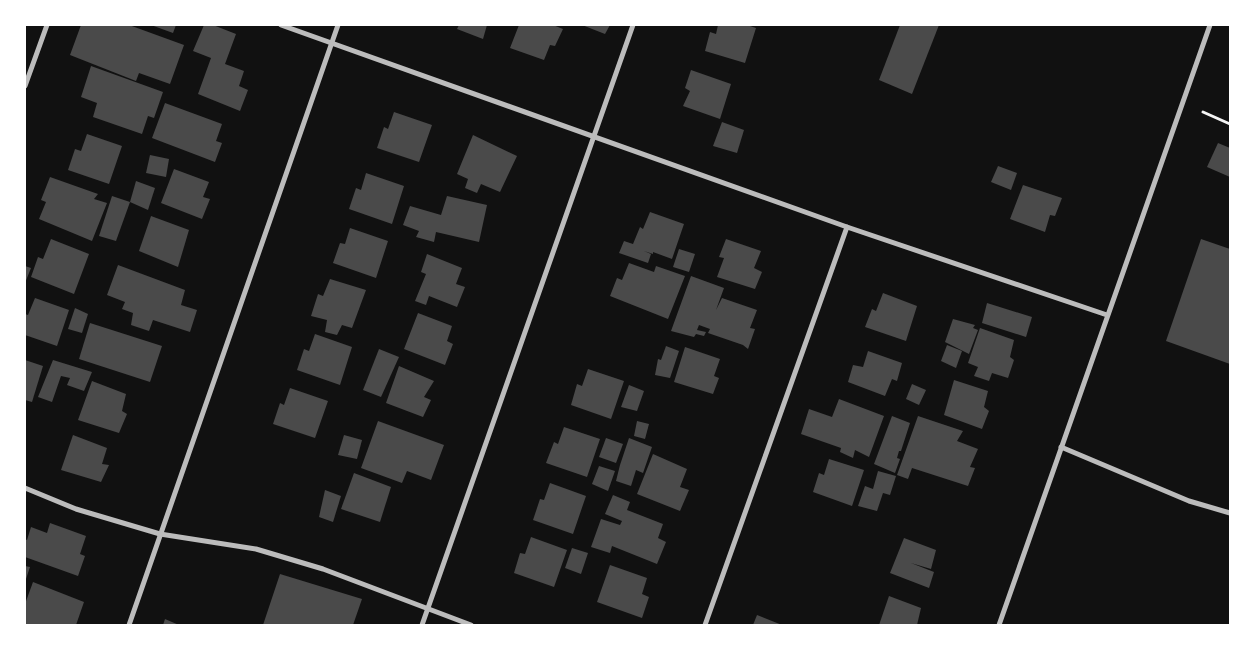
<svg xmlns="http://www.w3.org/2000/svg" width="1255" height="650" viewBox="0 0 1255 650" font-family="'Zilla Slab',serif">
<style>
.building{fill:#4a4a4a}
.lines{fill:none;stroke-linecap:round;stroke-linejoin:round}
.path{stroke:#f5f5f5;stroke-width:3}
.minor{stroke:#bcbcbc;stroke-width:5}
</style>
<rect width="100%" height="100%" fill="#111"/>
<g class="building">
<polygon points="81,25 129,25 184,45 170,84 139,73 136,81 70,55"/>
<polygon points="151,25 176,25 173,33"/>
<polygon points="204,25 213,25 236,34 225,64 244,71 239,86 248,90 240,111 198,94 211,58 193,51"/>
<polygon points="459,25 487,25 483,39 457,29"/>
<polygon points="519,25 553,25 563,29 555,46 550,45 544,60 510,48"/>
<polygon points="582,25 610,25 605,34"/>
<polygon points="718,25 747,25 756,28 745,63 705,51 710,32 716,34"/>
<polygon points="900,25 939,25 912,94 879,80"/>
<polygon points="91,66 163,92 154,118 148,116 142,134 93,117 97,103 81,97"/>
<polygon points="691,70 731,84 720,119 683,106 690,91 685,88"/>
<polygon points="165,103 222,124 216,141 222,143 215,162 152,138"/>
<polygon points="394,112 432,125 419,162 377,148 384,127 388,129"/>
<polygon points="722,122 744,130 737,153 713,146"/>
<polygon points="87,134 122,146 109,184 68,170 75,149 81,151"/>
<polygon points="473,135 517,156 500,192 481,184 477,193 465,188 468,179 457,174"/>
<polygon points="1218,143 1230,148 1230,177 1207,167"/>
<polygon points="150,155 169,159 166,177 146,173"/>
<polygon points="998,166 1017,173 1011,190 991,182"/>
<polygon points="174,169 209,182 203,197 210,199 202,219 161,203"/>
<polygon points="366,173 404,186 392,224 349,209 356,188 361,190"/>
<polygon points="50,177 98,194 94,199 107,203 92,241 39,219 46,202 41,200"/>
<polygon points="136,181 155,188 148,210 130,202"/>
<polygon points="1023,185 1062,198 1055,216 1050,215 1045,232 1010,219"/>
<polygon points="112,196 130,202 116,241 99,236"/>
<polygon points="447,196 487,205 479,242 436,232 434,242 416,237 419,231 403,225 410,206 441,215"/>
<polygon points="650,212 684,224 672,259 653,252 653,254 644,251 651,254 648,263 619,253 624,241 633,244 640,227 643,229"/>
<polygon points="151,216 189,230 178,267 139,251"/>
<polygon points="350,228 388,241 376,278 333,263 340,243 345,244"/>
<polygon points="51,239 89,254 74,294 31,277 38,257 43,259"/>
<polygon points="726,239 761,251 754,268 762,272 755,289 717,277 724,258 719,257"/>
<polygon points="1201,239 1230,249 1230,364 1166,341"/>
<polygon points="679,249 695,254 689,272 673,267"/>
<polygon points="427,254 462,268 456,284 465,287 457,307 429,296 426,305 415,301 426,274 421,272"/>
<polygon points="629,263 654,272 656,266 685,276 668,319 610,296 617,278 622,280"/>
<polygon points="118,265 185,290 181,305 197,310 190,332 153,320 149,331 131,325 133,313 122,309 125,302 107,295"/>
<polygon points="25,266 31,268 25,283"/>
<polygon points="691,276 724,288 716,310 722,298 757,310 750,328 755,329 748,349 743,345 708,333 710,329 699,325 697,330 706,332 704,336 696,334 694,337 671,331"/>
<polygon points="330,279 366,290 352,328 342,325 337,335 325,332 327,320 311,316 318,294 323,296"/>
<polygon points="883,293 917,306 906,341 865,327 872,309 876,311"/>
<polygon points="35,298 69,310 57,346 25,335 25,314 28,315"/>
<polygon points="987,303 1032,317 1026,337 982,323"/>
<polygon points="75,308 88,314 82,333 68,329"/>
<polygon points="418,313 452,326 447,341 453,344 445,365 404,349"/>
<polygon points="953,319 975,325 973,328 978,330 969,354 945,342"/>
<polygon points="90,323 162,346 150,382 79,359"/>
<polygon points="980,328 1014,340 1010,357 1014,360 1008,378 992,373 989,381 974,376 978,367 968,363"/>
<polygon points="315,334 352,347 340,385 297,370 304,349 309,351"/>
<polygon points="947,345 962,351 956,368 941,361"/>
<polygon points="666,346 679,351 670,378 655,375 658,359 661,360"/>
<polygon points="685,347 720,359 714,376 719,378 713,394 674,382"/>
<polygon points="379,349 399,357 381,397 363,390"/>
<polygon points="868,351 902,363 897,381 892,379 885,396 848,382 853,365 863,367"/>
<polygon points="25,360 43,366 32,402 25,400"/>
<polygon points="53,360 92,372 84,391 67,385 70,378 61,376 52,402 38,397"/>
<polygon points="399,366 434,381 424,397 431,400 423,417 386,403"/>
<polygon points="588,369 624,381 611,419 571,405 577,384 582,386"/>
<polygon points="954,380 988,391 984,407 989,411 982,429 944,415"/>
<polygon points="92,381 126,394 122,411 127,414 119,433 78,420"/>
<polygon points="912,384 926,390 919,405 906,399"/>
<polygon points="629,385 644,391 637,411 621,407"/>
<polygon points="290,388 328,401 315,438 273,424 280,403 284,405"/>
<polygon points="839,399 884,416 869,457 855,450 853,458 840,452 841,448 801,434 809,409 832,417"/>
<polygon points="892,416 910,423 901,451 899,451 897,458 900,459 895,473 874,464"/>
<polygon points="918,416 963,431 957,441 978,449 970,467 975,468 968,486 912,468 908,479 897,475"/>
<polygon points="378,421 444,445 431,480 407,471 402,483 361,468"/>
<polygon points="637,421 649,424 645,439 634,436"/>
<polygon points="564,427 600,439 587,477 546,463 554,442 558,444"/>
<polygon points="73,435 107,448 102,464 109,465 101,482 61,470"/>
<polygon points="344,435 362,440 357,459 338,455"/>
<polygon points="606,438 623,444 616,463 599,457"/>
<polygon points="629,438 652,447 643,473 636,470 631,486 616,481 620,465"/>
<polygon points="653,454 687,469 680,487 689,490 680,511 637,494"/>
<polygon points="829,459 864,470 852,506 813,492 819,473 824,475"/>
<polygon points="599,466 615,471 608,491 592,484"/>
<polygon points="878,471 896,476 890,495 883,493 877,511 858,506 865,486 873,489"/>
<polygon points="354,473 391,487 380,522 341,509"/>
<polygon points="550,483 586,496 573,534 533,520 540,499 544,500"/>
<polygon points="325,490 341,496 333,522 319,517"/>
<polygon points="613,495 630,502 627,510 663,524 658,538 666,542 657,564 612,546 610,553 591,547 601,519 620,525 622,521 605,514"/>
<polygon points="50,523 86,536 80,554 85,556 78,576 25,557 25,539 27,540 31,527 47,533"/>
<polygon points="531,537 567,550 554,587 514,573 520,553 525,554"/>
<polygon points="904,538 936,550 931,569 911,563 934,572 929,588 890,573"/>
<polygon points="572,548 588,553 581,574 565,568"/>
<polygon points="610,565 647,578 642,594 649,597 642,618 597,602"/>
<polygon points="25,566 30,567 25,582"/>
<polygon points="280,574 362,599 353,625 263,625"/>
<polygon points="33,582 84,602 76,625 25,624 25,604"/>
<polygon points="889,596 921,608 917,625 879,625"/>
<polygon points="757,615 782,625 753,625"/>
<polygon points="165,619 179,625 163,625"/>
</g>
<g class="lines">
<polyline class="path" points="1203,112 1230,124"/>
<g class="minor">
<polyline points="281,25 847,227 1107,315"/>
<polyline points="25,86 47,25"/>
<polyline points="1061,447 1189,501 1230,513"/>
<polyline points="25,488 76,509 160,534 256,549 323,569 471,625"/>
<polyline points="129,625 338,25"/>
<polyline points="422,625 633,25"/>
<polyline points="705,625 847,227"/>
<polyline points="999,625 1210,25"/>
</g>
</g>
<rect width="1255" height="650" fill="none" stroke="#ffffff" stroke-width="52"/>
</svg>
